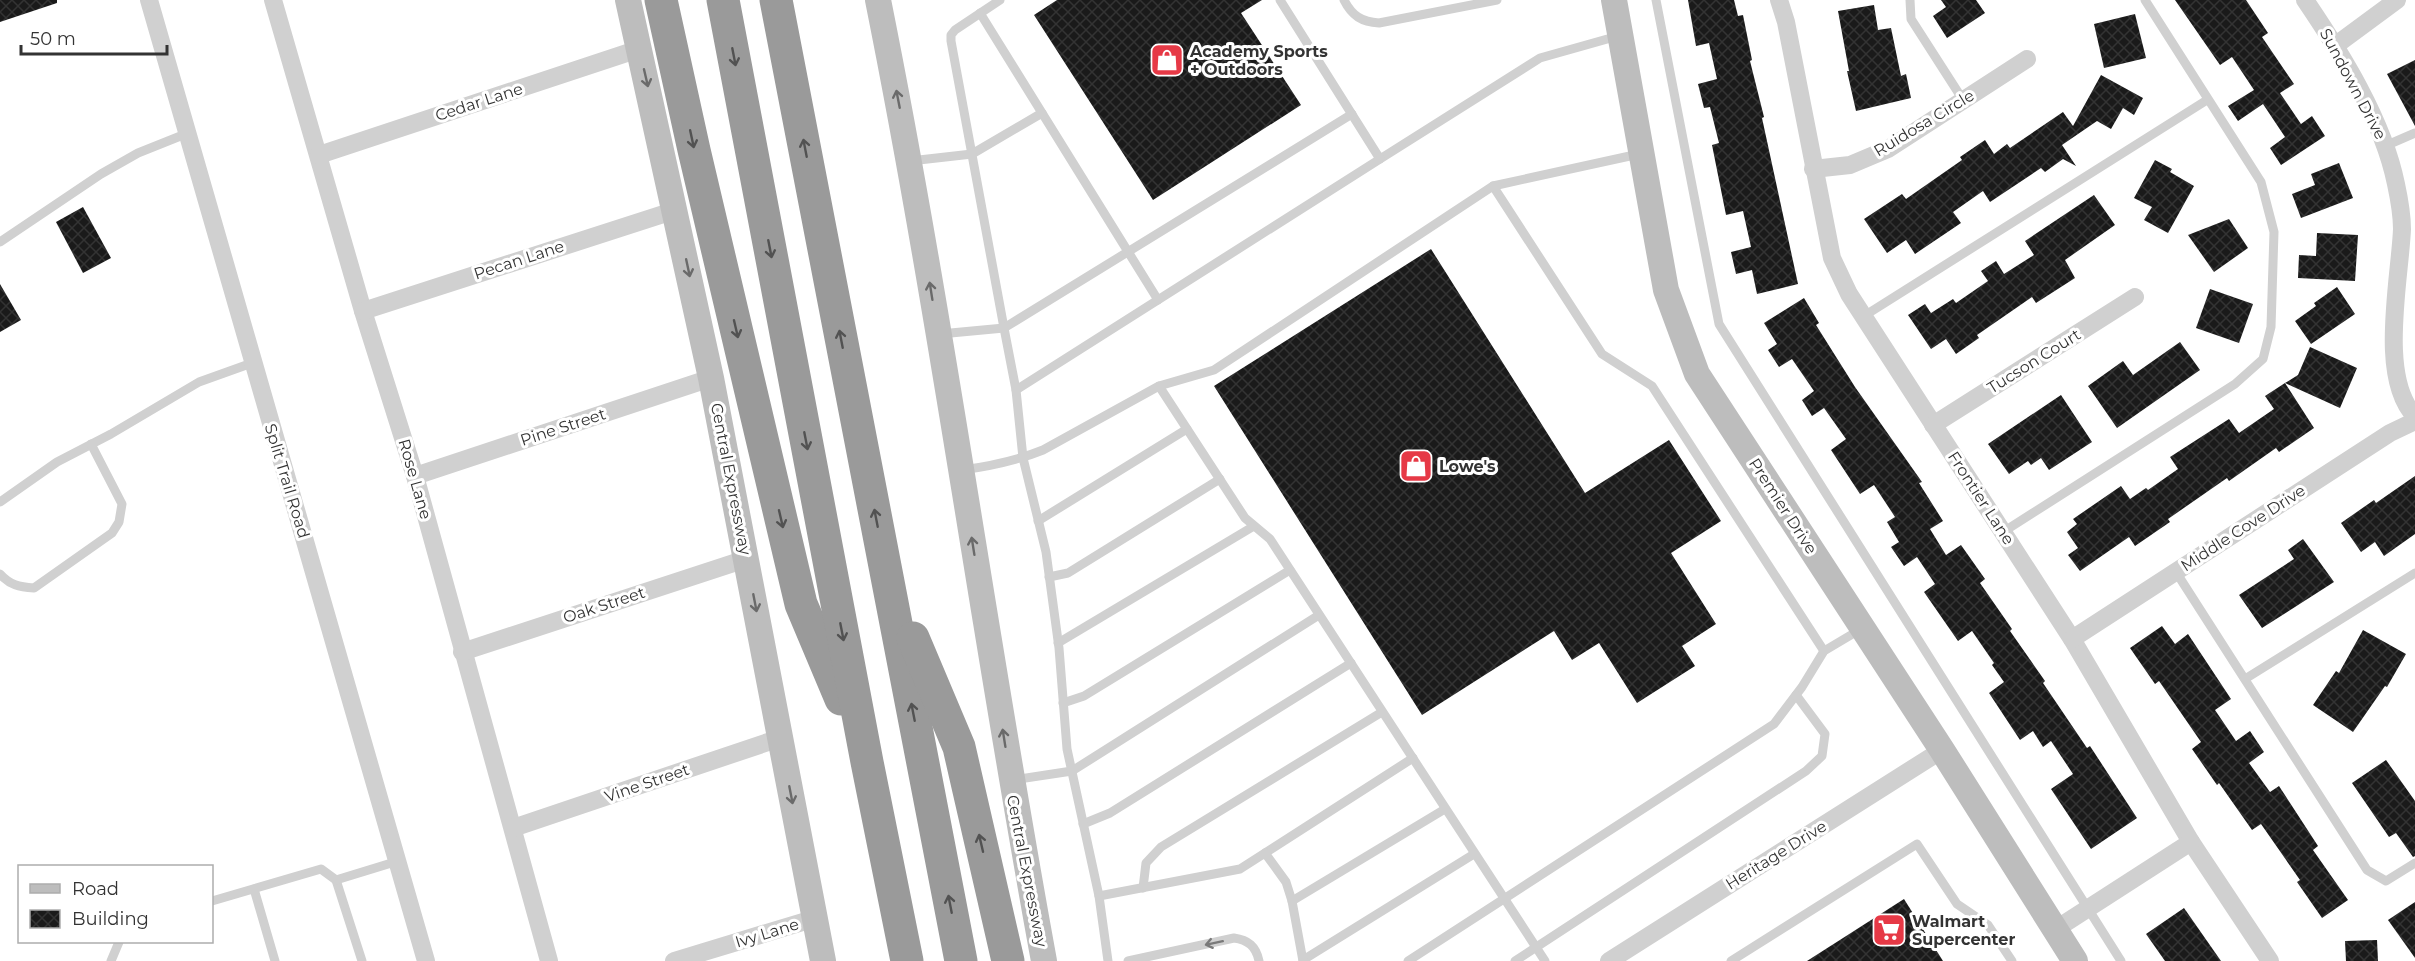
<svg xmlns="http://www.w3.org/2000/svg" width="2415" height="961" viewBox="0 0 2415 961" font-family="Montserrat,sans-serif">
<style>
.building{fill:url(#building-cross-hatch)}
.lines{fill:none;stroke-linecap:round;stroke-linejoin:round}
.lane{stroke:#d0d0d0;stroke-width:9}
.street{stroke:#d0d0d0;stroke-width:18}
.secondary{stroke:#bdbdbd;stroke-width:26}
.highway{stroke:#9a9a9a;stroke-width:33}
.oneway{stroke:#525252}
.oneway2{stroke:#6a6a6a}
.oneway3{stroke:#7a7a7a}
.labels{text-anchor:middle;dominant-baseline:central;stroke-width:6;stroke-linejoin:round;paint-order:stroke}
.poi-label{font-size:16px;font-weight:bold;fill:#333;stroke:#fff;text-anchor:start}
.street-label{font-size:16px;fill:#333;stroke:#fff}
</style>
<defs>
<pattern id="building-cross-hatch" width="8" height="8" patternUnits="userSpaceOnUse" patternTransform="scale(1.5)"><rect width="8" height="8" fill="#1a1a1a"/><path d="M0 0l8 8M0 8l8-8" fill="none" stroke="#333"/></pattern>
</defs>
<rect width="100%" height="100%" fill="#fff"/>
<g class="building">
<polygon points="0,0 57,0 57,3 0,22"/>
<polygon points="1057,0 1262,0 1241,13 1301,105 1153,200 1034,15"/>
<polygon points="1688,0 1734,0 1738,16 1743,15 1752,60 1750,61 1764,117 1762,118 1798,284 1757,294 1752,270 1736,274 1731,252 1751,247 1743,211 1726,215 1712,145 1719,143 1710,107 1704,108 1698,84 1717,79 1709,43 1696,46"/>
<polygon points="1941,0 1976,0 1985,13 1947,38 1933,16 1946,7"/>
<polygon points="2175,0 2246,0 2268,33 2262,37 2294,84 2280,93 2301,124 2312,116 2325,136 2281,165 2270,148 2285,137 2263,104 2238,121 2228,106 2254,90 2232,57 2220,65"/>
<polygon points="1874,5 1878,30 1891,28 1901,76 1906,74 1911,98 1856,111 1847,71 1849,71 1838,11"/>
<polygon points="2135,14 2146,58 2104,68 2094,24"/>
<polygon points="2415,60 2415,126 2387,74"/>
<polygon points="2101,75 2143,98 2134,115 2123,108 2111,129 2097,121 2062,145 2076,166 2063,159 2045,172 2041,168 1990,202 1983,191 1953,212 1961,223 1915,254 1906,240 1887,253 1864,219 1902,194 1906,199 1962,160 1960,157 1985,140 1994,154 2007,144 2010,148 2063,112 2073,126"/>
<polygon points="2155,160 2172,169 2170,172 2194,186 2168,233 2144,220 2152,207 2134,198"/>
<polygon points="2339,163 2353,198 2301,218 2292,194 2315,185 2311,174"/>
<polygon points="2094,195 2115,225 2065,260 2075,278 2036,303 2032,297 1977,335 1979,338 1956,354 1946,339 1931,349 1908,315 1925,304 1931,313 1953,299 1956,303 1988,281 1981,271 1996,261 2004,274 2034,255 2025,241"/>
<polygon points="83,207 111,258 83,273 56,222"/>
<polygon points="2229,219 2248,248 2214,272 2188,235"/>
<polygon points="2317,233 2358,235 2355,281 2298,278 2299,255 2316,256"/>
<polygon points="1431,249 1585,493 1669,440 1721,521 1671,553 1716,624 1682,646 1695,666 1637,703 1599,643 1572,660 1554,631 1422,715 1214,386"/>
<polygon points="0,284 21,320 0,332"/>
<polygon points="2337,287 2355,314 2311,344 2295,321 2316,306 2314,303"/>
<polygon points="2210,289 2253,304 2239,343 2196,328"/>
<polygon points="1804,298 1819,323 1816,325 1855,387 1922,482 1919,483 1943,521 1930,529 1946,555 1961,545 1985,579 1980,583 2012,629 2010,631 2045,681 2043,683 2087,748 2090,746 2137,818 2091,849 2051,789 2073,774 2051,741 2043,747 2033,731 2020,740 1989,693 2004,682 1992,665 1994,663 1972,631 1958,641 1924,592 1935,584 1917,557 1904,566 1891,547 1899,542 1887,522 1895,517 1874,485 1860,494 1831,450 1846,439 1824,408 1812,416 1802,400 1814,391 1792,359 1779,367 1768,350 1777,344 1764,323"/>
<polygon points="2180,342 2200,370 2117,428 2088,386 2123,361 2133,375"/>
<polygon points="2310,347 2357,368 2340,408 2285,383 2298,375"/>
<polygon points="2285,383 2314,428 2279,452 2276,448 2229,481 2227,478 2168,519 2170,522 2135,546 2129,537 2080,571 2068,555 2078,548 2067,532 2077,524 2073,519 2121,486 2130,499 2146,488 2148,490 2178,469 2170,457 2229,419 2239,433 2274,409 2265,396"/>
<polygon points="2061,395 2092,442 2049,470 2041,458 2031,465 2028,461 2009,474 1988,444"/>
<polygon points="2415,476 2415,534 2384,556 2375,542 2361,552 2341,523 2374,500 2376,503"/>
<polygon points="2303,539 2334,582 2262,628 2239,595 2294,559 2288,550"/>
<polygon points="2162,626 2175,644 2188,634 2231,699 2215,710 2236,741 2250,731 2264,752 2249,763 2270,792 2279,786 2318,846 2313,850 2348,900 2322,918 2297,882 2300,880 2261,824 2252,830 2219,783 2217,785 2192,749 2201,742 2159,681 2155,684 2130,648"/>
<polygon points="2363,630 2406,654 2387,687 2385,686 2353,732 2313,705 2336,671 2339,673"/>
<polygon points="2386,760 2415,801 2415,856 2413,857 2396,833 2389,837 2352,783"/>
<polygon points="1904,899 1943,961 1807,961"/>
<polygon points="2415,902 2415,958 2388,920"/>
<polygon points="2184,908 2221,961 2165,961 2146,934"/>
<polygon points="2377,940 2378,961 2346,961 2345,941"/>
</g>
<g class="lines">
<g class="lane">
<polyline points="1280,0 1380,159 1540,58 1618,36"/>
<path d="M1344 0C1352 16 1362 22 1379 23L1497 0"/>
<polyline points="1656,0 1719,324 2121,961"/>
<polyline points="1910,0 1911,19 1963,100"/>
<polyline points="980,13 1158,300"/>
<polyline points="2385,146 2415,133"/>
<polyline points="910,161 972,154 1042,113"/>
<polyline points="1493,186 1602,354 1652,386 1824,651"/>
<polyline points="0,242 101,174 138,153 188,133"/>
<polyline points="1864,316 2207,100"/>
<polyline points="940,334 1004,328 951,41 951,35 955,30 1000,0"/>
<polyline points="1159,386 1245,518 1270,539 1545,961"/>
<polyline points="1016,390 1380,159"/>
<path d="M962 470C991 466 1016 461 1043 450L1159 386 1214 370 1493 186 1639 154"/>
<polyline points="0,502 57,462 111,434 199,382 252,363"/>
<polyline points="1038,521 1187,429"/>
<polyline points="2003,532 2235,384 2263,359 2271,327 2274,232 2261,182 2145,0"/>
<polyline points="2176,572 2367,870 2386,881 2415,863"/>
<path d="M0 574C10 585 19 587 34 588L112 533 119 522 122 504 91 444"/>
<polyline points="1049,577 1068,573 1220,479"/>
<polyline points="1058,643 1254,526"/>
<polyline points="2245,679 2415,573"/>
<polyline points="1063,703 1084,696 1290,570"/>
<polyline points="1013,780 1072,771 1319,615"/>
<polyline points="1083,824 1110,813 1351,663"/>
<polyline points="1265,853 1413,758"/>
<polyline points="336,880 362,961"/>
<polyline points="1143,888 1146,863 1161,847 1382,712"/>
<polyline points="254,889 275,961"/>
<polyline points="1099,896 1067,749 1059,648 1046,552 1023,458 1016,390 1004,328 1352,114"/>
<polyline points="212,901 321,869 336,880 398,861"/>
<polyline points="1292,901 1445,809"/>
<polyline points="1303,960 1474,854"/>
<polyline points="111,961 119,942"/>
<polyline points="1108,961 1099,896 1240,869 1265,853 1286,882 1292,901 1303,961"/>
<path d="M1128 961 1234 938C1248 940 1256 946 1259 961"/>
<polyline points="1408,961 1774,724 1802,687 1824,651 1861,629"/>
<polyline points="1515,961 1806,771 1822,756 1825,734 1796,695"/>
<polyline points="1731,961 1917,844 1957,904 1988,925 2012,961"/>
</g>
<g class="street">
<polyline points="149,0 426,961"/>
<polyline points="273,0 363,311 415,476 549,961"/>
<polyline points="1779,0 1786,22 1832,258 1849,294 2072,639 2191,842 2270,961"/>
<path d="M2305 0C2341 53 2383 120 2396 184 2399 198 2402 215 2402 229 2400 279 2378 378 2415 416"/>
<polyline points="2336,45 2397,0"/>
<polyline points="319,155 639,49"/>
<polyline points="1813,169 1850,165 1888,149 2027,59"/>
<polyline points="363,311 676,210"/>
<polyline points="1933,425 2135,297"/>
<polyline points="415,476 711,378"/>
<polyline points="2072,639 2390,433 2415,421"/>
<polyline points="462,652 746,559"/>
<polyline points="513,828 780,738"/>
<polyline points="2056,929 2191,842"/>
<polyline points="674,961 816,918"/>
<polyline points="1609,961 1942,750"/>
</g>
<g class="secondary">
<polyline points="628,0 711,378 823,961"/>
<path d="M878 0C942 319 985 641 1044 961"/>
<polyline points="1614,0 1666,290 1697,374 1942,750 2075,961"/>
</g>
<g class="highway">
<polyline points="661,0 694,150 801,604 841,699"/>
<polyline points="723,0 867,762 907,961"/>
<polyline points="776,0 961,961"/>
<polyline points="913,638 959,747 1008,961"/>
</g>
</g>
<defs><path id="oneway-shaft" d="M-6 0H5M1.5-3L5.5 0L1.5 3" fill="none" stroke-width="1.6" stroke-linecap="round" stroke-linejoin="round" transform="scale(1.5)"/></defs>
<g class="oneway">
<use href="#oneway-shaft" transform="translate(734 57) rotate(79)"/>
<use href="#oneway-shaft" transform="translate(692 139) rotate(78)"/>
<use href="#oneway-shaft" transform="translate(805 148) rotate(-101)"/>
<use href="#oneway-shaft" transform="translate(770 249) rotate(79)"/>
<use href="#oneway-shaft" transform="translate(736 329) rotate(77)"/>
<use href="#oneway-shaft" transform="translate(841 339) rotate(-101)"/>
<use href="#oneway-shaft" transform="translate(806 441) rotate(79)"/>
<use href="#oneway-shaft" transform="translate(876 518) rotate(-101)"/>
<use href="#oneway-shaft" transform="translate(781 519) rotate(77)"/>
<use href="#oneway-shaft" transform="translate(842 632) rotate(79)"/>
<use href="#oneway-shaft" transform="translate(913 712) rotate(-101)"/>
<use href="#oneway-shaft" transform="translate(981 843) rotate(-103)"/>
<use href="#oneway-shaft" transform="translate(950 904) rotate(-101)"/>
</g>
<g class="oneway2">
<use href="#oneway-shaft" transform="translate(646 78) rotate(77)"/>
<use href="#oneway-shaft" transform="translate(898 99) rotate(-101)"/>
<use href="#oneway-shaft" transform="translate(688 268) rotate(78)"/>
<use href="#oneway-shaft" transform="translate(931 291) rotate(-99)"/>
<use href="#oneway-shaft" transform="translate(973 546) rotate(-99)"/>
<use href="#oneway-shaft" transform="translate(755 603) rotate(79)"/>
<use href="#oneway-shaft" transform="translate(1004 738) rotate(-99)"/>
<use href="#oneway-shaft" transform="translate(791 795) rotate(79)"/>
</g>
<use class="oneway3" href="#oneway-shaft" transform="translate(1214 943) rotate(168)"/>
<defs>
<g id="shop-square" transform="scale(1.725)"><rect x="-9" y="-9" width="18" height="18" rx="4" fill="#e63946" stroke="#fff"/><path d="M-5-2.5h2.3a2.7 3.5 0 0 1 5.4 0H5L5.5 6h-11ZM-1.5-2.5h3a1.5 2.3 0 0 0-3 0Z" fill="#fff"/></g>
<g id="supermarket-square" transform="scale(1.725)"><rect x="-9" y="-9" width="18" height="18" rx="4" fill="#e63946" stroke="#fff"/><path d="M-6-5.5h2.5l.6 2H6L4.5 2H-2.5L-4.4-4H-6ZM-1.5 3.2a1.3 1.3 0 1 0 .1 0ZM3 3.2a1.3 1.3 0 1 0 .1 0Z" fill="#fff"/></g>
</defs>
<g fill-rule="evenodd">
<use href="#shop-square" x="1167" y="60"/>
<use href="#shop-square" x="1416" y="466"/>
<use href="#supermarket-square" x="1889" y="930"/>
</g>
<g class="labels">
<g class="poi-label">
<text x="1190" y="51">Academy Sports<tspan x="1190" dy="18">+ Outdoors</tspan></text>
<text x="1439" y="466">Lowe's</text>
<text x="1912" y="921">Walmart<tspan x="1912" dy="18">Supercenter</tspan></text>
</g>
<g class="street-label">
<text transform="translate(2353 84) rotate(62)">Sundown Drive</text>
<text transform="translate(479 102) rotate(-18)">Cedar Lane</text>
<text transform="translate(1924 123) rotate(-31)">Ruidosa Circle</text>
<text transform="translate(519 260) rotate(-18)">Pecan Lane</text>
<text transform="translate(2034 361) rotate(-32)">Tucson Court</text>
<text transform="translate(563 427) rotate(-18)">Pine Street</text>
<text transform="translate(415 479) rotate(74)">Rose Lane</text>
<text transform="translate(731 479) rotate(79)">Central Expressway</text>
<text transform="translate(287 481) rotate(73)">Split Trail Road</text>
<text transform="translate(1981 498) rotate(57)">Frontier Lane</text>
<text transform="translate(1783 506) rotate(57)">Premier Drive</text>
<text transform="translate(2243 528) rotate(-33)">Middle Cove Drive</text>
<text transform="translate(604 605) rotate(-18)">Oak Street</text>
<text transform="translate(647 783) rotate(-19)">Vine Street</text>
<text transform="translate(1776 855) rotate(-32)">Heritage Drive</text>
<text transform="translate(1027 871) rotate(79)">Central Expressway</text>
<text transform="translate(767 933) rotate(-17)">Ivy Lane</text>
</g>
</g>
<rect x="18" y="865" width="195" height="78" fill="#ffffff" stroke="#adadad" stroke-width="1.5"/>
<rect x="30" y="884" width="30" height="9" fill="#bdbdbd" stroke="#adadad" stroke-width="1.5"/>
<text x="72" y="895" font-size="18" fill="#333333">Road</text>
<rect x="30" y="910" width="30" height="18" fill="url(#building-cross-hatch)" stroke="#adadad" stroke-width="1.5"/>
<text x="72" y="925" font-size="18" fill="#333333">Building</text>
<path d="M21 45v9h146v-9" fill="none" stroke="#333333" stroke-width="3"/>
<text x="30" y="45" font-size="18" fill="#333333" stroke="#ffffff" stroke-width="4.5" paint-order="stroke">50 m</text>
</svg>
